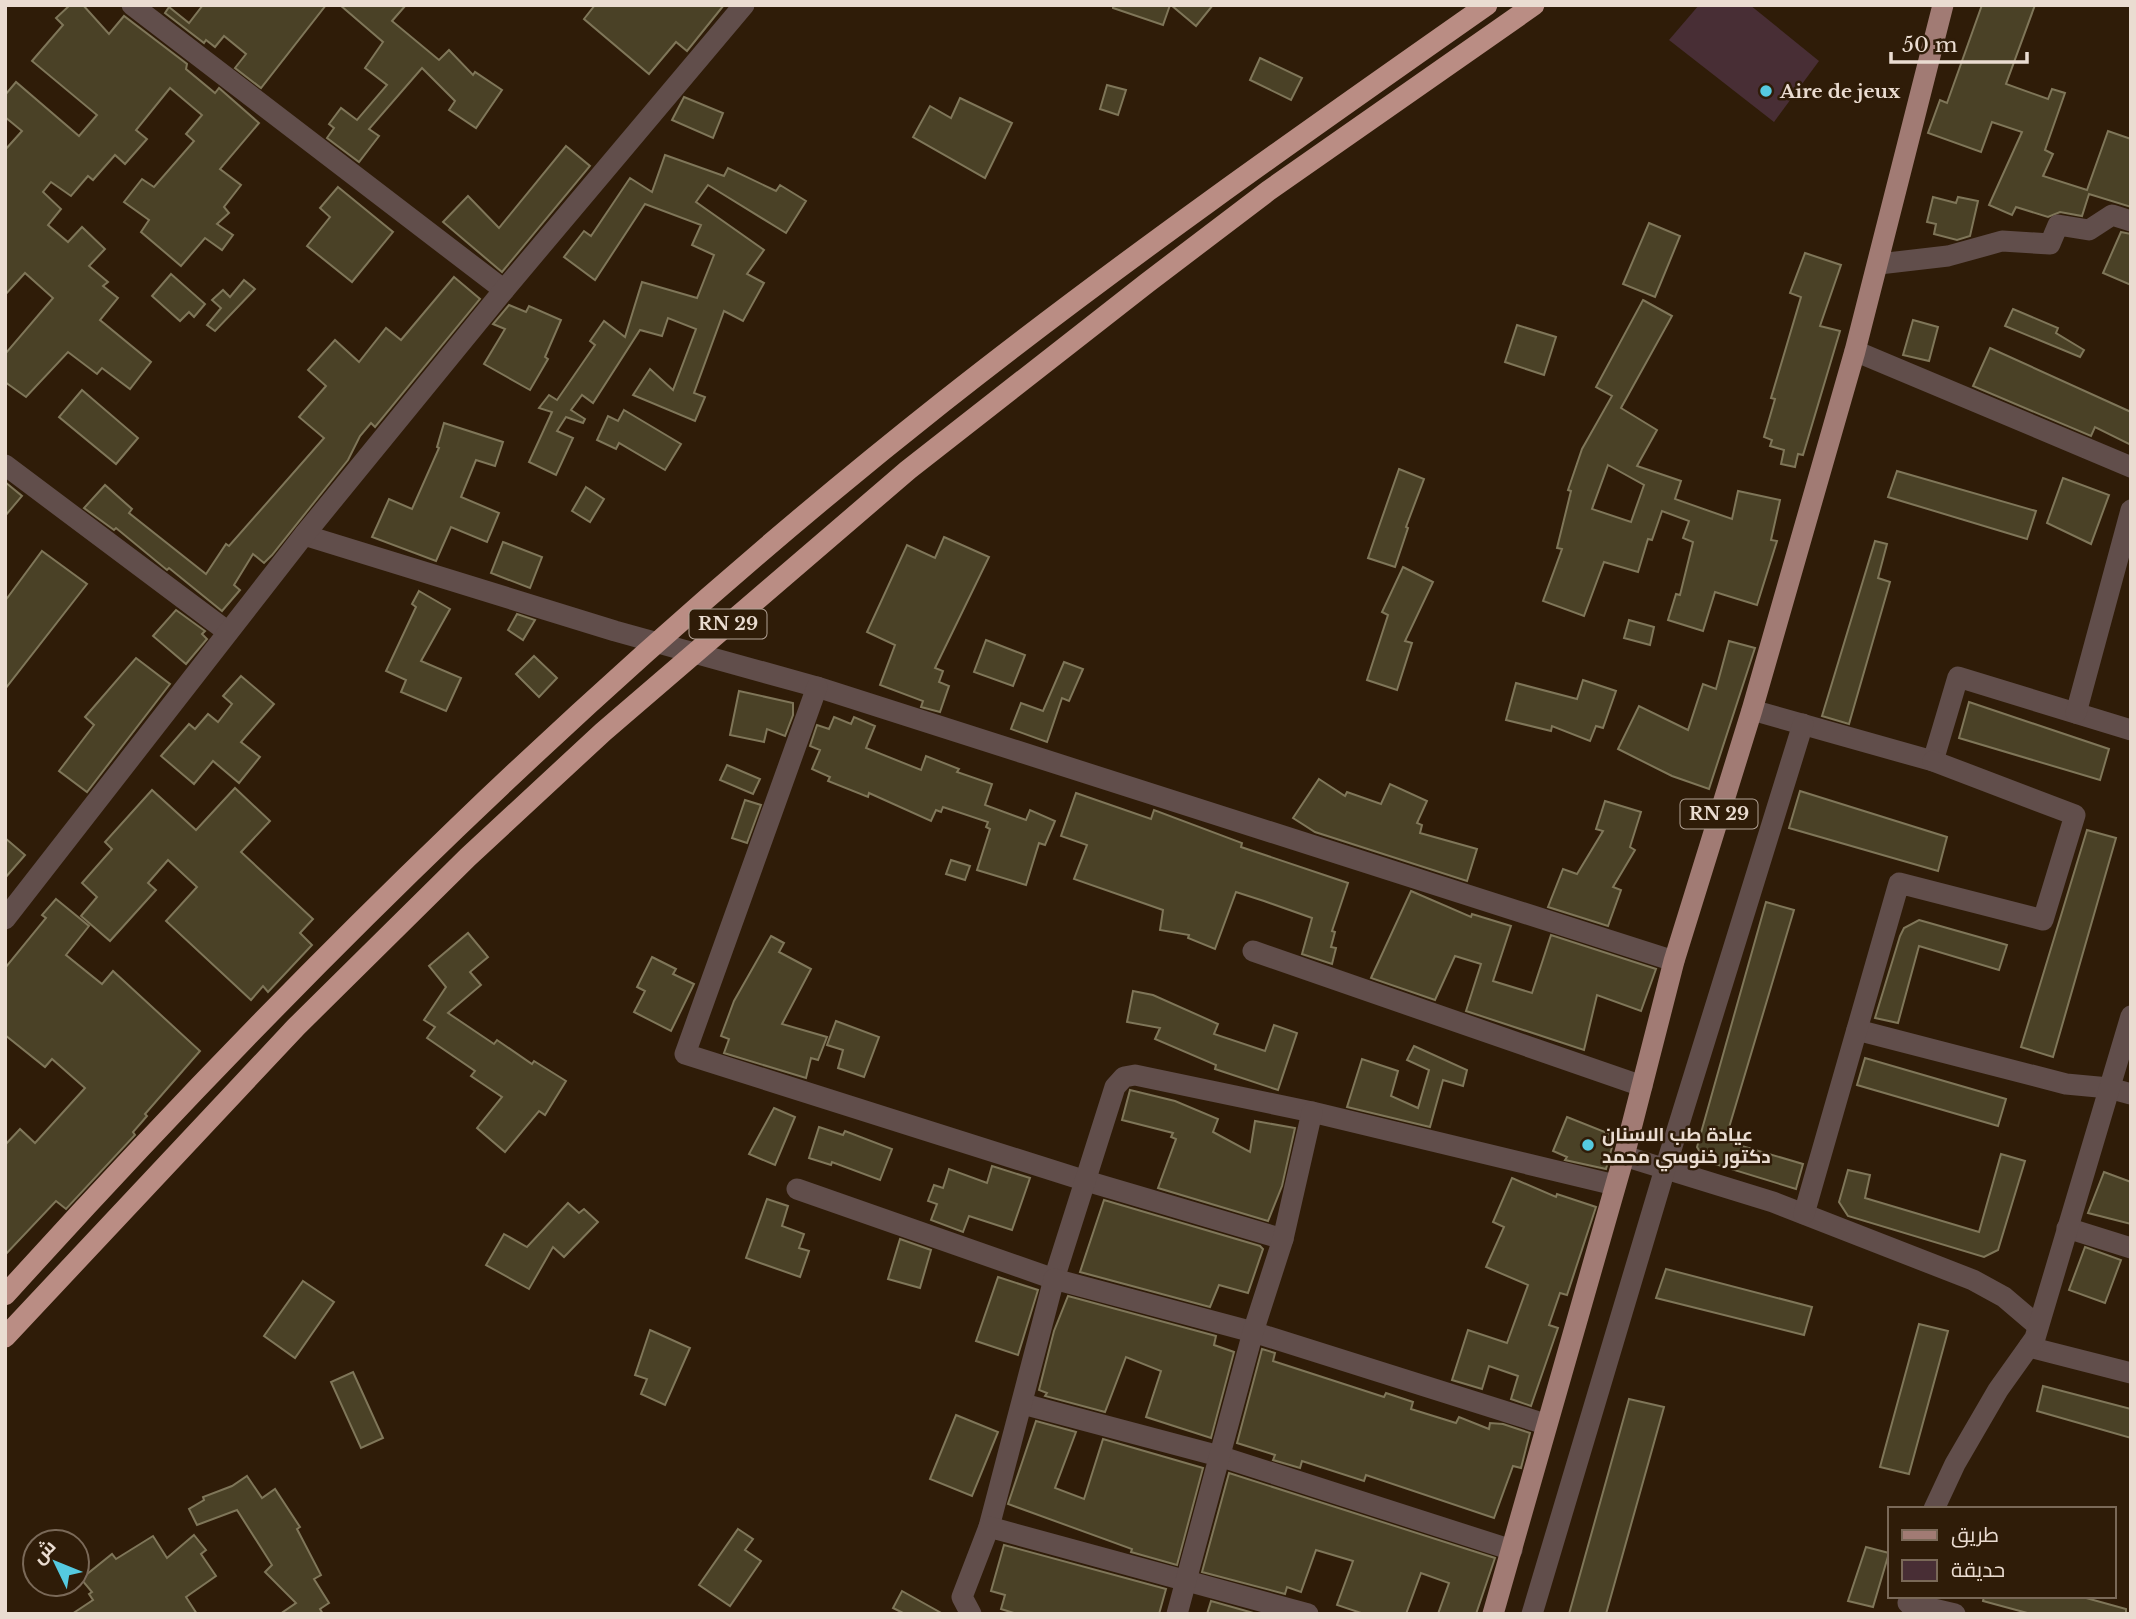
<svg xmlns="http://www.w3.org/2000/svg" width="2136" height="1619" viewBox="0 0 2136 1619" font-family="'Libre Baskerville',Cairo,serif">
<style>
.green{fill:#482e35}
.building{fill:#4a4126;stroke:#7f7659;stroke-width:2;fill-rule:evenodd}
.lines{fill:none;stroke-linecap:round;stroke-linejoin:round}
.minor{stroke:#614e4b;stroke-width:21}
.major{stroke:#a17b74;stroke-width:21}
.highway{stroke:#ba8d84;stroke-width:21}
.poi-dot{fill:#55cae0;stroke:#2f1c08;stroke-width:2.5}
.labels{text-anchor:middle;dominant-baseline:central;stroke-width:5;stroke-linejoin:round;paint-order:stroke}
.shield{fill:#2f1c08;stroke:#b2a295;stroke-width:2}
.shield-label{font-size:18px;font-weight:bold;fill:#eadcd1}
.poi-label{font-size:19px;font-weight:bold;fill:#eadcd1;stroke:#2f1c08;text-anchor:start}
</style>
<rect width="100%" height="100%" fill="#2f1c08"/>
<polygon class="green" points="1699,5 1750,5 1819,61 1774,122 1669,40"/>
<g class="building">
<polygon points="70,5 83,5 109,34 124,16 187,64 186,69 215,93 219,88 259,123 220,169 241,185 224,207 229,213 217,224 233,235 222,250 205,238 181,266 141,232 149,220 124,202 142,179 154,187 194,141 186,134 202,115 170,88 136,130 147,139 125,164 115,155 93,180 88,176 71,196 51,182 43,192 61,209 48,225 68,242 82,227 105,249 89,266 108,282 103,286 118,298 100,320 151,362 130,389 102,368 97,374 68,352 26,397 5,382 5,354 53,298 25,273 5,295 5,150 22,131 5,117 5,95 16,82 79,136 97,115 32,61 63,25 56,18"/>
<polygon points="203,5 326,5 261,88 235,68 246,54 224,36 215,47 206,40 204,43 165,13 169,7 189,23"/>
<polygon points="340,5 406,5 392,21 439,60 449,50 473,75 475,72 502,90 476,128 449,110 455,101 422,68 369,129 379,136 359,162 327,138 334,128 329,124 341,108 357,120 387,85 365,68 383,42"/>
<polygon points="595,5 724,5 687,51 676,42 649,74 584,19"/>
<polygon points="1113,5 1170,5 1163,25 1113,8"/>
<polygon points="1171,5 1213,5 1196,26"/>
<polygon points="1982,5 2035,5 2006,84 2048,99 2052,89 2065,93 2045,150 2053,154 2043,176 2087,190 2108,131 2131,139 2131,207 2089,194 2082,216 2060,212 2048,217 2016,207 2012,215 1989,205 2022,132 1992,122 1981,152 1928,133 1940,100 1947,103"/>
<polygon points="1260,58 1302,78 1291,100 1250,80"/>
<polygon points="1107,85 1126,90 1118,115 1100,109"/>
<polygon points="684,97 723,113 713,138 672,120"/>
<polygon points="960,98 1012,123 985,178 913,137 930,106 951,118"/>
<polygon points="566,146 590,166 502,272 443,222 468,196 499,228"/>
<polygon points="665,155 724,176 728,168 776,191 780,185 806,201 786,233 708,185 696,202 764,250 747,274 764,283 743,321 724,311 694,393 705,397 695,421 633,395 650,369 673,390 696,329 668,318 662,336 640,330 593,403 582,395 571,410 585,419 583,423 566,417 557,431 573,438 556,475 529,462 552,412 539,408 549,395 557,400 595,345 590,341 604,321 625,337 642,282 697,298 714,255 692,245 701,225 645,204 595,280 564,257 584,231 591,236 630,178 652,192"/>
<polygon points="338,187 393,232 352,282 307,246 330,217 320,208"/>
<polygon points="1933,197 1956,203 1958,197 1978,201 1970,236 1957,240 1934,234 1936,224 1927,222"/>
<polygon points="1649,223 1680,236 1655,297 1623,284"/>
<polygon points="2121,232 2131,234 2131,285 2103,273"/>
<polygon points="1805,253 1841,265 1820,326 1840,331 1803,455 1798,454 1795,467 1781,464 1784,450 1770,446 1772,440 1764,437 1775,399 1771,398 1801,297 1790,293"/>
<polygon points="171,274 205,304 194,317 189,312 180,321 152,296"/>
<polygon points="454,277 480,299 375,427 371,423 360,436 348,460 272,555 264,563 253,554 234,585 240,590 222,611 169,568 167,570 116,528 114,530 84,508 105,485 132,509 129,513 206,574 226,544 229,546 324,438 299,417 326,386 308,370 335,340 359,362 386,328 401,340"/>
<polygon points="244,280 255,289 215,331 207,325 221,308 212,300 223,290 230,297"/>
<path d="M1643 300 1672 316 1621 408 1657 430 1637 466 1681 481 1675 499 1732 519 1738 491 1780 500 1771 540 1777 541 1757 605 1715 592 1703 631 1668 620 1676 594 1680 595 1693 542 1683 538 1689 521 1662 511 1652 540 1648 539 1638 572 1604 562 1584 616 1543 601 1562 549 1557 548 1571 491 1568 490 1582 449 1612 396 1596 387ZM1608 465 1644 485 1631 522 1592 509Z"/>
<polygon points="509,305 526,312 529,306 561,320 545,357 548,359 530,390 484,364 505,329 493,324"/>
<polygon points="2013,309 2058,328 2056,333 2084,350 2080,357 2005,326"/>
<polygon points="1913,320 1938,327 1929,361 1903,355"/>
<polygon points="1517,325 1556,337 1544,375 1505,362"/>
<polygon points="1990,348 2131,412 2131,445 2095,427 2091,436 1973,386"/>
<polygon points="82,390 138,438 116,464 59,417"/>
<polygon points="624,410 681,444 665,470 619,443 616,449 597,440 608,416 618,421"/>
<polygon points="444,423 503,442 495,466 476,460 461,497 499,513 487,542 451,527 436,561 372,537 389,499 412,509 439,448 437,447"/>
<polygon points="1399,469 1424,479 1406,527 1408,528 1395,567 1368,558"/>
<polygon points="1897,471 2036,511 2027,539 1888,497"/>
<polygon points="2063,478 2109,495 2091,544 2047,523"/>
<polygon points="5,482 22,496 5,516"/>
<polygon points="586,487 604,499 590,522 572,511"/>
<polygon points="944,537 989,557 935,668 943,671 939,682 949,686 940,712 921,707 923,701 880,685 895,645 867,632 907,545 935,558"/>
<polygon points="1875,541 1887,544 1878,578 1890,582 1849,724 1822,716"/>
<polygon points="503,542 542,557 530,588 491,573"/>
<polygon points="42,551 87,584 5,689 5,601"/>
<polygon points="1403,567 1433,582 1405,641 1412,643 1397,690 1367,680 1388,615 1382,612"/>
<polygon points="419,591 450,609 421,661 461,678 446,711 401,692 406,680 386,671 416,607 412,604"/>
<polygon points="176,610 205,631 202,634 207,639 186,664 153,636"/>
<polygon points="517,614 535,620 523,640 508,630"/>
<polygon points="1629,620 1654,627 1650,645 1624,638"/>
<polygon points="986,640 1025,655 1013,686 974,672"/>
<polygon points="1729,641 1755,648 1709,789 1672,776 1618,749 1639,706 1688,730 1703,684 1716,689"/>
<polygon points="534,656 557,678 539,697 516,674"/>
<polygon points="136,658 170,684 87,792 59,771 94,725 85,717"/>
<polygon points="1064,662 1083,669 1069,701 1062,698 1047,742 1011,729 1021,703 1043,711"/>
<polygon points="241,676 274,704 241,742 260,757 239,783 213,761 194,784 161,756 189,724 195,729 208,714 218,722 232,704 223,696"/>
<polygon points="1583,680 1616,691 1603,728 1596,726 1590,741 1552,726 1551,731 1506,720 1516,683 1577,699"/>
<polygon points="739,691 793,703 793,715 785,736 767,729 764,742 730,735"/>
<polygon points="1969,702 2109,749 2100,780 1959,738"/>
<polygon points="834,717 851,724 854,717 875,726 866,748 921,770 926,756 959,769 957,772 992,784 985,805 1026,820 1030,810 1055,821 1045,845 1039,843 1026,885 977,870 990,829 986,827 988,822 943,807 941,812 936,810 931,821 869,793 868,797 828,781 830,777 812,769 820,750 810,746 817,725 829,729"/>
<polygon points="727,765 760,779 753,794 720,780"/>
<polygon points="1319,779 1345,796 1347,792 1381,804 1390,784 1427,801 1417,823 1422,825 1420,833 1477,849 1467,881 1315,832 1293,818"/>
<polygon points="235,788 270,821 241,852 313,919 300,933 312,945 268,992 263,986 251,1000 166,921 197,887 168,860 148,883 156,890 110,941 81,916 97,897 82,883 112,849 105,842 152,790 196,830"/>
<polygon points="1800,791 1947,837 1938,871 1789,828"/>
<polygon points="1076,793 1151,819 1154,810 1242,843 1241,847 1348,883 1332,931 1335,932 1331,947 1336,948 1332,964 1302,954 1312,918 1264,901 1236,892 1215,949 1188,938 1189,935 1160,930 1163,910 1074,879 1087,845 1061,836"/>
<polygon points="745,800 761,805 747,843 732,838"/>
<polygon points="1605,801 1641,812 1630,847 1635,850 1613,887 1621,890 1608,926 1548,907 1563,869 1577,874 1603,831 1596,829"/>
<polygon points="2087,830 2116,838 2053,1057 2021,1047"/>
<polygon points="5,838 25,855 5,878"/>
<polygon points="951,860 970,866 965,880 946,874"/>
<polygon points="1411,891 1471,917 1472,914 1511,926 1493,981 1532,993 1551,935 1656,969 1641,1011 1597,995 1584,1050 1466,1011 1481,964 1455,956 1435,1000 1371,978"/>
<polygon points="56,899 89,926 66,955 102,984 113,971 200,1051 145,1114 147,1116 133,1132 135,1135 66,1209 56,1201 5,1255 5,1145 20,1129 35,1143 85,1088 52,1059 45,1067 5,1035 5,968 46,918 42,915"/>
<polygon points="1766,902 1794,910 1725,1141 1803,1164 1796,1189 1705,1161 1697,1147"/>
<polygon points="1919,920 2007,945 1999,970 1919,946 1898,1023 1875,1018 1900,936 1904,928"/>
<polygon points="468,933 488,957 470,972 481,985 448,1013 494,1044 497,1040 532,1064 534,1061 566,1081 545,1115 539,1111 505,1152 477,1128 502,1097 471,1076 475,1071 427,1038 435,1027 424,1020 446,987 429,966"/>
<polygon points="771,936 784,943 779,952 811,969 782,1024 827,1037 818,1060 811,1058 806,1078 724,1053 729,1039 721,1036 734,1001"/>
<polygon points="652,957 676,969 673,974 694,984 671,1031 634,1012 645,991 637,987"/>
<polygon points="1133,991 1153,995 1218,1024 1214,1034 1265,1051 1274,1025 1297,1033 1278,1090 1215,1069 1216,1065 1155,1039 1160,1028 1127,1022"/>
<polygon points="836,1021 879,1037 864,1077 838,1068 843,1050 827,1045"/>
<polygon points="1414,1046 1467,1070 1463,1086 1443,1080 1430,1127 1347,1107 1362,1059 1398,1071 1391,1096 1418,1108 1429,1070 1407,1060"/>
<polygon points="1865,1058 2006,1099 1998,1126 1857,1085"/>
<polygon points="1130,1090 1175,1101 1218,1119 1213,1132 1250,1152 1255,1121 1295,1128 1282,1186 1268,1221 1158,1188 1176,1139 1171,1137 1173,1133 1122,1120"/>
<polygon points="774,1108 795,1117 775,1165 749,1154"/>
<polygon points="1567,1117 1615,1136 1606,1169 1565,1160 1567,1157 1553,1151"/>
<polygon points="819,1127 843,1135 845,1131 892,1149 880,1180 832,1162 831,1165 809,1158"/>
<polygon points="2001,1154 2025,1161 1998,1250 1984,1257 1848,1216 1839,1202 1848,1170 1870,1175 1865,1198 1979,1232"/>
<polygon points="992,1166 1030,1178 1012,1230 969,1216 963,1232 931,1220 937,1204 928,1201 934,1185 943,1188 949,1169 987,1183"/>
<polygon points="2104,1172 2131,1182 2131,1224 2088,1213"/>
<polygon points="1512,1178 1556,1197 1557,1194 1596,1207 1567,1295 1560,1293 1549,1325 1558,1328 1531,1406 1511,1399 1518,1376 1489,1366 1482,1389 1452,1380 1468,1330 1507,1343 1528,1285 1486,1267 1504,1227 1493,1222"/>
<polygon points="767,1199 788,1206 782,1226 804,1234 799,1248 809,1251 800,1277 746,1258"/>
<polygon points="1104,1200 1260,1246 1263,1249 1248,1293 1219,1285 1210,1307 1080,1272"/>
<polygon points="568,1203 579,1213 584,1209 598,1222 564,1257 553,1247 529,1289 486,1265 504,1234 527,1247"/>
<polygon points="900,1239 931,1250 920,1288 888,1279"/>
<polygon points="2085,1247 2121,1260 2105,1303 2069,1290"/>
<polygon points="1666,1269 1812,1307 1804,1335 1656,1298"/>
<polygon points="998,1277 1038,1290 1018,1355 976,1341"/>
<polygon points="303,1281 334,1302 295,1358 264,1336"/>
<polygon points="1068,1296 1216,1336 1214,1345 1234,1352 1211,1438 1146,1417 1161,1371 1126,1357 1105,1412 1045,1396 1047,1393 1039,1390 1054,1331"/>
<polygon points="1919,1324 1948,1331 1909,1474 1880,1467"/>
<polygon points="650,1330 690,1348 665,1405 641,1394 647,1379 635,1375"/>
<polygon points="1262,1349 1275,1353 1273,1361 1384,1397 1386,1393 1413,1402 1411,1409 1456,1423 1459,1417 1489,1429 1490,1423 1503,1424 1530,1433 1521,1468 1513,1466 1494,1518 1366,1475 1364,1481 1302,1461 1300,1468 1273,1460 1275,1455 1237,1443"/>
<polygon points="353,1372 383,1438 361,1448 331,1382"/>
<polygon points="2043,1386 2131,1409 2131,1438 2037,1411"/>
<polygon points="1629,1399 1664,1407 1606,1614 1569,1614"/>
<polygon points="956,1415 998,1432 972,1496 930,1479"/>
<polygon points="1036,1421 1076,1432 1055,1488 1084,1499 1103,1439 1203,1468 1177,1565 1131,1552 1132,1549 1008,1504"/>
<polygon points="1229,1473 1495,1558 1476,1614 1438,1614 1449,1583 1421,1573 1406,1614 1364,1614 1337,1605 1353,1561 1316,1550 1301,1592 1287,1587 1285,1594 1202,1572"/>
<polygon points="247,1476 262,1498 275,1489 300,1527 297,1529 321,1575 314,1579 329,1603 320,1609 323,1614 280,1614 296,1603 265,1572 272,1565 237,1510 197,1525 189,1509 204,1500 203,1497 232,1486"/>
<polygon points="738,1529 753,1539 745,1550 761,1561 730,1606 699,1585"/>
<polygon points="194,1535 206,1550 201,1554 216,1576 186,1597 197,1614 72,1614 93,1600 89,1594 92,1592 81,1579 112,1554 116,1559 153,1536 167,1558"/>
<polygon points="1004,1545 1166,1589 1159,1614 1017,1614 1001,1609 1005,1595 991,1591"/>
<polygon points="1866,1547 1889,1553 1873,1607 1848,1601"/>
<polygon points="902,1591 943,1614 905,1614 893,1608"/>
<polygon points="1984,1596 2079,1596 2126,1609 2126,1614 2031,1614 1983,1601"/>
<polygon points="1211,1601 1257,1614 1207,1614"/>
</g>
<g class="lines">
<g class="minor">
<polyline points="132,5 504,290"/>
<polyline points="1879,264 1948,256 2002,241 2050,244 2058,225 2089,230 2112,215 2131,221"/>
<polyline points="1855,351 2131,467"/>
<polyline points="5,465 228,632"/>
<polyline points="304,535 615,631 817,687 1674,961"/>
<polyline points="817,687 685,1054 1083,1180 1283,1239"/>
<polyline points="1752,710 1933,761 1958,677 2131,730"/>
<polyline points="2076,713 2131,510"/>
<polyline points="5,919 304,535 504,290 744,5"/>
<polyline points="1253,951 1642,1086"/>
<polyline points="1857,1030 2066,1084 2109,1088 2131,1094"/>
<polyline points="1624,1156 1773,1202 1973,1280 2004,1297 2038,1326"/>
<polyline points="797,1189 1054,1279 1115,1087 1124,1077 1135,1075 1312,1112 1615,1185"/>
<polyline points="1804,1214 1899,883 2043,920 2075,815 1933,761"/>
<polyline points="2067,1228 2131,1248"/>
<polyline points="2029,1347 2131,1373"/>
<polyline points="1023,1404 1219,1456 1512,1550"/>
<polyline points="1934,1509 1955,1464 1998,1390 2035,1338 2131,1016"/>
<polyline points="989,1527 1054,1279 1253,1332 1545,1424"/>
<polyline points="1908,1603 1955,1614"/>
<polyline points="971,1614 962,1597 989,1527 1308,1614"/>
<polyline points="1177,1614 1253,1332 1283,1239 1312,1112"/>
<polyline points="1532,1614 1665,1169 1803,724"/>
</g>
<polyline class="major" points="1493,1614 1624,1156 1674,961 1752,710 1855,351 1943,5"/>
<g class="highway">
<path d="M5 1295C295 975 604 670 943 402 1119 263 1303 134 1487 5"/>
<polyline points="5,1337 296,1027 468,857 603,732 908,470 1147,283 1268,191 1534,5"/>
</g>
</g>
<g class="poi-dot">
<circle cx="1766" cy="91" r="7"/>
<circle cx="1588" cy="1145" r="7"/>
</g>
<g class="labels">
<g class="shield">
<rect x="689.5" y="609.5" width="77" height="29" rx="5"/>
<rect x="1680.5" y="799.5" width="77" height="29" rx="5"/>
</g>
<g class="shield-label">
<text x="728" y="624">RN 29</text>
<text x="1719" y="814">RN 29</text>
</g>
<g class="poi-label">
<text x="1780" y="91">Aire de jeux</text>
<text x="1602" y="1134">عيادة طب الاسنان<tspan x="1602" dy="22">دكتور خنوسي محمد</tspan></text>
</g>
</g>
<rect width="2136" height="1619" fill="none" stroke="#eadcd1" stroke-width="14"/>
<rect x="1888" y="1507" width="228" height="91" fill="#2f1c08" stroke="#7a6958" stroke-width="2"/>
<rect x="1902" y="1530" width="35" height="10" fill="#a17b74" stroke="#7a6958" stroke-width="2"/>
<text x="1951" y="1542" font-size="21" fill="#eadcd1">طريق</text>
<rect x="1902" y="1560" width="35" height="21" fill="#482e35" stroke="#7a6958" stroke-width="2"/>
<text x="1951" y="1577" font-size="21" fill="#eadcd1">حديقة</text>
<g transform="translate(56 1563) rotate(313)"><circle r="33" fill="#2f1c08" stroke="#7a6958" stroke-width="2"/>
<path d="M0-5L12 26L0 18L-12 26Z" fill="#55cae0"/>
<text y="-10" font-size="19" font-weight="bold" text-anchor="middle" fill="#eadcd1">ش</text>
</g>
<path d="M1891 52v10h136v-10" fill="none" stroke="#eadcd1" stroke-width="3.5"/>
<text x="1902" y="52" font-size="21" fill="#eadcd1" stroke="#2f1c08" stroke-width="5" paint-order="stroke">50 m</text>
</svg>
